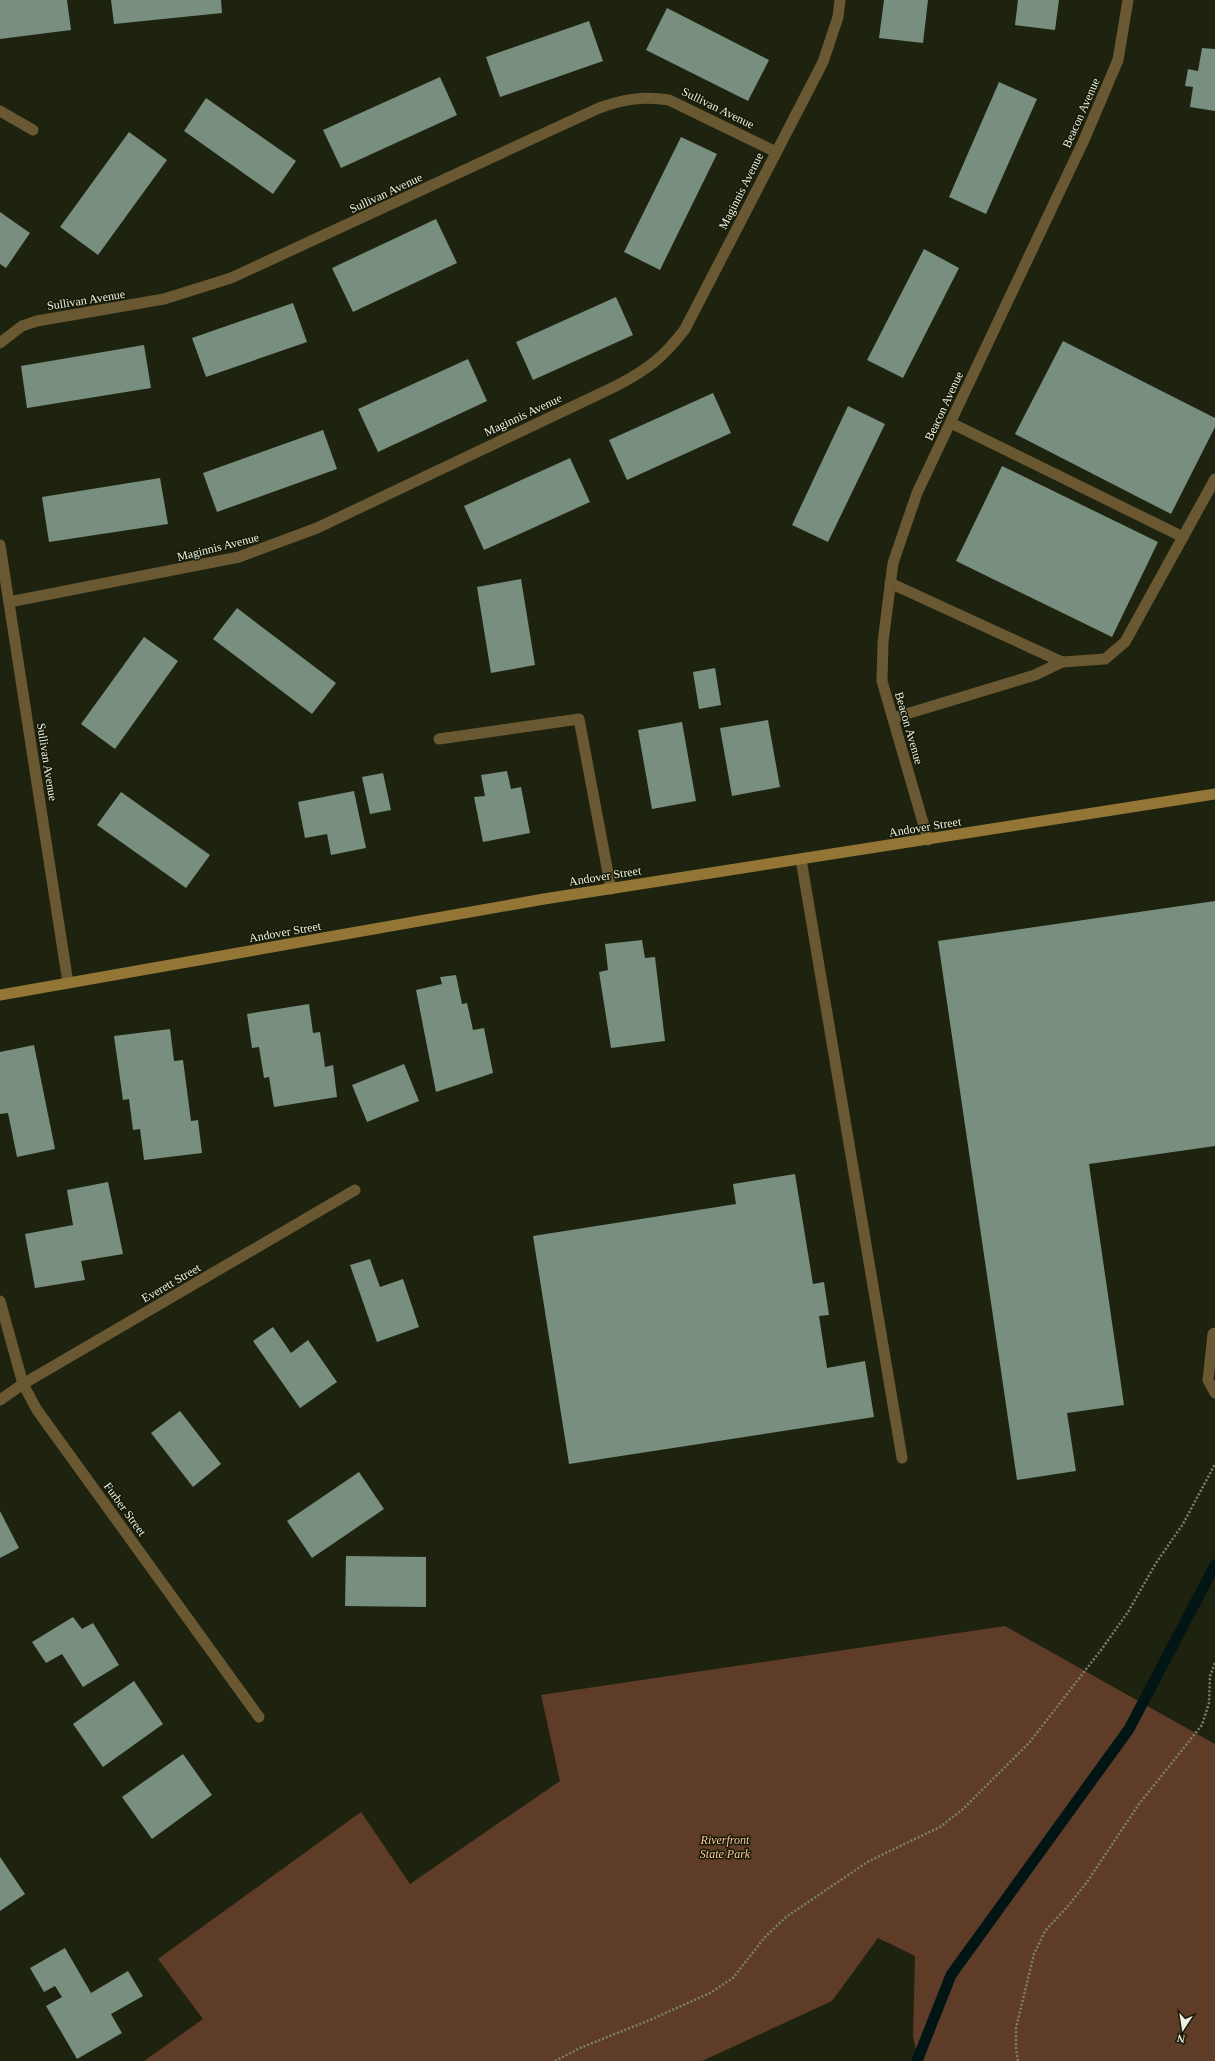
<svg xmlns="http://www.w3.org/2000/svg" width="1215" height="2061" viewBox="0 0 1215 2061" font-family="'Times New Roman',serif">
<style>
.green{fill:#5f3c27}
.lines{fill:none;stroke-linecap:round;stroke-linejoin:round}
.stream{stroke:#011614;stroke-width:11}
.building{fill:#788e7e}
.path{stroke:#7b7f6e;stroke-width:2.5;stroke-dasharray:2 2;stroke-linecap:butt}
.service{stroke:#695831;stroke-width:11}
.minor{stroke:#695831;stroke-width:11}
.secondary{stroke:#937635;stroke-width:11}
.labels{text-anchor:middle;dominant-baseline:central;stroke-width:3;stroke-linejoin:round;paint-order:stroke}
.street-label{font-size:12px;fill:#edf1e4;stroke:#151906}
.park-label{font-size:12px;font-style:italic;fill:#ffc4a0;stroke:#151906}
</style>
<rect width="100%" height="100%" fill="#1e230f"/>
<polygon class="green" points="1005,1626 1215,1744 1215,2061 919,2061 913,2037 915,1956 878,1938 832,2001 702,2061 144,2061 203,2019 158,1959 361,1812 410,1884 560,1781 541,1695"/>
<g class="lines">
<polyline class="stream" points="917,2061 951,1975 1129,1729 1215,1565"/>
</g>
<g class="building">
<polygon points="0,0 67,0 71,30 0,39"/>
<polygon points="111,0 221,0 222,13 114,24"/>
<polygon points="884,0 928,0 923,43 879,38"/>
<polygon points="1018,0 1059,0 1055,30 1015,25"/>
<polygon points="667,8 769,60 748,101 646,50"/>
<polygon points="589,21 603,61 500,97 486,57"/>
<polygon points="1202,48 1215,49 1215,111 1190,107 1193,87 1185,86 1188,69 1198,71"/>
<polygon points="440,77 457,115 341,168 323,130"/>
<polygon points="999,82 1037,99 986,214 949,197"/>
<polygon points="206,98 296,161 273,194 184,131"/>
<polygon points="129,132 167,160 98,255 60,227"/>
<polygon points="681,137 717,154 660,270 624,252"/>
<polygon points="0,212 30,233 6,268 0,264"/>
<polygon points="436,219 457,263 353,312 332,268"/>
<polygon points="924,249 959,268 903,378 867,360"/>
<polygon points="616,297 633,335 533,380 516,342"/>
<polygon points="293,303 307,342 206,377 192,338"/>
<polygon points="1063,341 1215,418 1215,427 1171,514 1015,434"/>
<polygon points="144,345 151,388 27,408 21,366"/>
<polygon points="468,359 487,401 378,452 358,409"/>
<polygon points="713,393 731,433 627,480 609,440"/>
<polygon points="848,406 885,424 828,542 792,525"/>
<polygon points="323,430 337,469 217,512 203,473"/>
<polygon points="570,458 590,502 484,550 464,506"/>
<polygon points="1002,466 1158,542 1112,637 956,561"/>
<polygon points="160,478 168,524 49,542 42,497"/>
<polygon points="521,579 535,665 491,673 477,587"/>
<polygon points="237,608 336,683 312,714 213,639"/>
<polygon points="144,637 178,661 115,749 81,724"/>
<polygon points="715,668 721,705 699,709 693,672"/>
<polygon points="768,720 780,787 732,796 720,728"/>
<polygon points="682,722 696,801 652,809 638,730"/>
<polygon points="507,771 511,789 521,787 530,833 483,842 474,797 485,796 481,775"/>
<polygon points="383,773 391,810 370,814 362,777"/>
<polygon points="354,791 366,848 331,855 327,834 305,838 298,802"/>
<polygon points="121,792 210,855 186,888 97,825"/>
<polygon points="1215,901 1215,1146 1089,1164 1124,1405 1067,1413 1076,1471 1017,1480 938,941"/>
<polygon points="642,940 645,958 655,957 665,1041 611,1048 599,972 608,970 605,944"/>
<polygon points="456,975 462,1004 467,1003 473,1030 484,1028 493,1073 436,1092 416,990 442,984 440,977"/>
<polygon points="309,1004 313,1033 320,1032 325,1067 333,1065 337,1097 274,1107 269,1077 264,1078 259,1047 252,1048 247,1014"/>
<polygon points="170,1029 174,1061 183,1060 191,1121 198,1120 202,1153 144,1160 140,1129 133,1130 129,1099 123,1100 114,1036"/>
<polygon points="34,1045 55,1149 17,1157 8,1113 0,1114 0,1052"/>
<polygon points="404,1064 419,1101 367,1122 352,1085"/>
<polygon points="795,1174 813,1284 824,1282 829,1315 819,1316 827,1368 865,1361 874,1417 569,1464 533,1236 736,1204 733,1184"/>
<polygon points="108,1182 123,1254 81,1261 85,1280 35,1288 25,1234 73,1225 67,1190"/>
<polygon points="370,1259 380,1287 403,1279 419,1327 377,1342 350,1265"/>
<polygon points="273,1327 291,1353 308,1340 337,1382 300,1408 253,1341"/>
<polygon points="180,1411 221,1464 193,1487 151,1433"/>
<polygon points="359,1472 384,1509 312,1558 287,1521"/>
<polygon points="0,1511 19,1548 0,1558"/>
<polygon points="346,1556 426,1557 426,1607 345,1606"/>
<polygon points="73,1617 82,1629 93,1623 119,1665 83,1687 62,1654 46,1663 32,1642"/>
<polygon points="134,1681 163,1724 103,1767 73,1724"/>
<polygon points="183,1754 212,1795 152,1839 122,1797"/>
<polygon points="0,1857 25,1894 0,1911"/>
<polygon points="65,1948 91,1993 128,1971 143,1996 111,2014 122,2033 77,2059 46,2006 62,1997 55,1986 44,1992 30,1968"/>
</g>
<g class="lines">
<g class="path">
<polyline points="555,2061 580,2048 650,2020 710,1993 733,1978 765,1937 786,1917 869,1861 940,1827 962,1810 1029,1743 1101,1650 1128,1612 1156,1563 1183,1524 1215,1464"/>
<polyline points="1018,2061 1016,2048 1016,2028 1034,1954 1045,1931 1068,1906 1087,1882 1139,1804 1202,1725 1209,1703 1210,1676 1215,1663"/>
</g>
<g class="service">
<polyline points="0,111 33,130"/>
<polyline points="951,423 1183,537"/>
<polyline points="890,583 1062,662"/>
<polyline points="893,718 1035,675 1062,662 1105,659 1125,642 1215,479"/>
<polyline points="439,739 579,719 611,889"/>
<polyline points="801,859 902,1458"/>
</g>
<g class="minor">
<path d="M0 343 22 326 37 321 164 299 231 278 599 108C624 99 644 96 669 100L776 152"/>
<polyline points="0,545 68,983"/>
<path d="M9 602 239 557 317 528 616 386C647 370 664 357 685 329L823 62 838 17 840 0"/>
<polyline points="928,840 882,681 883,642 893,563 917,493 1084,140 1118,60 1128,0"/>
<polyline points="0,1301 23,1384 37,1410 259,1717"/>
<polyline points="1215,1333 1213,1334 1208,1380 1215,1393"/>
<polyline points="0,1400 23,1384 355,1190"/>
</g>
<polyline class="secondary" points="0,995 544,899 1215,794"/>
</g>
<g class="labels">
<g class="street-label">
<text transform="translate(718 108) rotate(26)">Sullivan Avenue</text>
<text transform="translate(1081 113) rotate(-66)">Beacon Avenue</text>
<text transform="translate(741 191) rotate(-63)">Maginnis Avenue</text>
<text transform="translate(386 193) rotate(-25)">Sullivan Avenue</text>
<text transform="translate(86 300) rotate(-9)">Sullivan Avenue</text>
<text transform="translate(944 406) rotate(-65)">Beacon Avenue</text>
<text transform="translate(523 415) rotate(-25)">Maginnis Avenue</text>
<text transform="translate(218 547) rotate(-14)">Maginnis Avenue</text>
<text transform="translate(909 728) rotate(74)">Beacon Avenue</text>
<text transform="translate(47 762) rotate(81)">Sullivan Avenue</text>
<text transform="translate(925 827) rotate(-9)">Andover Street</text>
<text transform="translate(605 876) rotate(-9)">Andover Street</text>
<text transform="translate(285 932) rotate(-10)">Andover Street</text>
<text transform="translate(171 1283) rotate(-30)">Everett Street</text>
<text transform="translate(125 1509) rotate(54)">Furber Street</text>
</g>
<g class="park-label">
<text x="725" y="1840">Riverfront<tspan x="725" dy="14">State Park</tspan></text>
</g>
</g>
<g transform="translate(1183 2029) rotate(192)" stroke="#151906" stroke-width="3" paint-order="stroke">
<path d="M0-3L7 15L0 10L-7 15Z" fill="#edf1e4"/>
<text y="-6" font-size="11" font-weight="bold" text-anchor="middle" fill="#edf1e4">N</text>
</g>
</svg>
